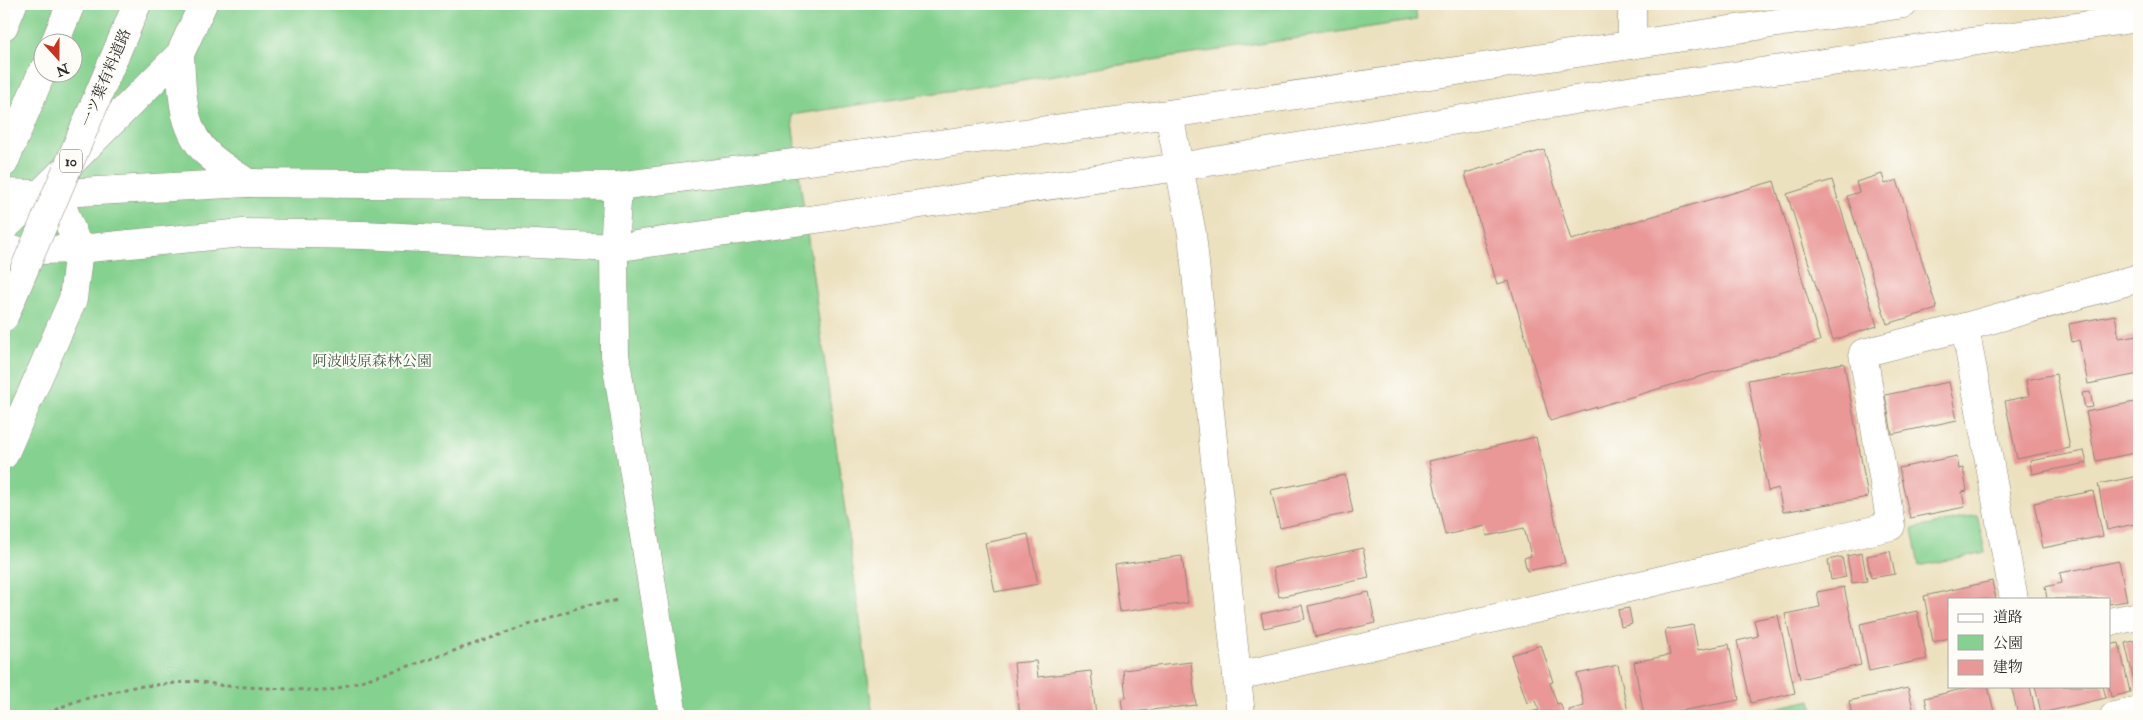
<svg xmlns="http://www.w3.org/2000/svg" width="2143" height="720" viewBox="0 0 2143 720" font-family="'IM FELL Double Pica','Noto Serif JP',serif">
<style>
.green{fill:#85d18f;stroke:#587e5d;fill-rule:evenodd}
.building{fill:#e99797}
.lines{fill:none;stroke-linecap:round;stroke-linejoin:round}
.minor-casing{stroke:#8c8675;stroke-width:29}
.tertiary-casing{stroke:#8c8675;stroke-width:29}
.primary-casing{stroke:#8c8675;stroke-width:29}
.path{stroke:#8c8675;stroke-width:3;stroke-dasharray:4 4;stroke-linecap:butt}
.minor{stroke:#fff;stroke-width:28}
.tertiary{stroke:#fff;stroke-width:28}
.primary{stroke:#fff;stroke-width:28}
.primary-bridge-casing{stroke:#8c8675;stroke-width:29;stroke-linecap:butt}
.primary-bridge{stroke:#fff;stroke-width:28}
.labels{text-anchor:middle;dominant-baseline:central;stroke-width:4;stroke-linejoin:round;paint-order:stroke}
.shield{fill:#fdfcf7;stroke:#6a6a68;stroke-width:1}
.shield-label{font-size:14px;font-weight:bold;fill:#2b2b2b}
.street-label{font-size:15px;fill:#2b2b2b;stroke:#fdfcf7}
.park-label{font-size:15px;fill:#465d49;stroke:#fdfcf7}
</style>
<rect width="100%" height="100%" fill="#fdfcf7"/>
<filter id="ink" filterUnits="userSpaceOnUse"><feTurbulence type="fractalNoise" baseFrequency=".02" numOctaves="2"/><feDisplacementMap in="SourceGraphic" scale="10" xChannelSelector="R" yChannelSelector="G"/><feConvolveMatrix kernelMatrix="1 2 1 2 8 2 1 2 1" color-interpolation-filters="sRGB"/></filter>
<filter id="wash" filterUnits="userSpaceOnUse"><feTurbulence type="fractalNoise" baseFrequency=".0096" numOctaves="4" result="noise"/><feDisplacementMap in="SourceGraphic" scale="20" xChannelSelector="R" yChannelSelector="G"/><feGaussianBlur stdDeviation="1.12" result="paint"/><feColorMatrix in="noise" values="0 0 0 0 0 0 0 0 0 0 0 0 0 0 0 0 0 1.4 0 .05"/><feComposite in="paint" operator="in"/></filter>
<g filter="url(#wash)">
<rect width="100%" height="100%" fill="#ece1bf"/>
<g class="green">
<path d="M4 4H1415L1417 20 791 115 873 716H4ZM42 42H72V72H42Z"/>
<polygon points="1977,515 1985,552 1919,566 1912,529"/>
<polygon points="1811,700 1815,716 1739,716"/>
</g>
<g id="blocks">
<g class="building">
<polygon points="1544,150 1571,240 1774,181 1820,341 1550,421 1509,281 1497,284 1465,173"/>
<polygon points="1882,174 1885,184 1897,180 1937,309 1887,324 1847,196 1859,192 1856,182"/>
<polygon points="1832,180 1877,326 1833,340 1787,194"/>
<polygon points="2115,315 2119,338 2138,335 2139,374 2088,384 2079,340 2072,342 2069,324"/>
<polygon points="1844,363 1868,497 1783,512 1778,488 1768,491 1748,380"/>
<polygon points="2056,374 2070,448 2017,459 2005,401 2029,396 2026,380"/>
<polygon points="1949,382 1957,420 1892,434 1885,395"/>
<polygon points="2090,392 2093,407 2085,408 2082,393"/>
<polygon points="2139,401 2139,452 2096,461 2086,412"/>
<polygon points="1536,437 1565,563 1527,571 1524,558 1531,556 1524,528 1487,536 1485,526 1445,535 1429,461"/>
<polygon points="2084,451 2087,463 2032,474 2030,461"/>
<polygon points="1957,456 1959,469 1963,468 1967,491 1962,492 1965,507 1910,518 1899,468"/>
<polygon points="1345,475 1353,512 1280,528 1271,490"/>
<polygon points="2139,476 2139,523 2107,530 2098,484"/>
<polygon points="2093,491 2103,536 2043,548 2034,503"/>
<polygon points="1028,534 1038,584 995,592 985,543"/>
<polygon points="1363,548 1369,578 1279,597 1273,568"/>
<polygon points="1890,551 1895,574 1871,578 1867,556"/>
<polygon points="1862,553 1867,581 1852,583 1847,556"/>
<polygon points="1182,556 1188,603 1120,612 1114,565"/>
<polygon points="1842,557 1846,577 1831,580 1828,560"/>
<polygon points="2119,561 2127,601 2109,604 2109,599 2047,599 2045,587 2062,583 2060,573"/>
<polygon points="1992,581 1996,599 1949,599 1949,638 1933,642 1924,596"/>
<polygon points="1844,587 1861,665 1800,679 1785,614 1820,607 1817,592"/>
<polygon points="1369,592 1375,623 1315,637 1308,606"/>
<polygon points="1302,605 1305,619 1264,628 1261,614"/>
<polygon points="1629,608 1632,624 1621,627 1618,610"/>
<polygon points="1917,611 1927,659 1869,671 1860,624"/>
<polygon points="1778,615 1795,693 1751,703 1737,641 1758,636 1754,620"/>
<polygon points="1693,625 1698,650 1729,644 1739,700 1654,716 1644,716 1634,662 1670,655 1665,630"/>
<polygon points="2139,640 2139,690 2136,690 2125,643"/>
<polygon points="2119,643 2130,692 2111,697 2109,686 2109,645"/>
<polygon points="1541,645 1553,682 1550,683 1557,704 1560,703 1565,716 1528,716 1527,713 1539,710 1535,701 1527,703 1511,655"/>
<polygon points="1036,661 1038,677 1091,671 1096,716 1020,716 1014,663"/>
<polygon points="1191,662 1196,705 1123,713 1121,699 1126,698 1123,670"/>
<polygon points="1618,665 1629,716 1570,716 1569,710 1584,706 1577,674"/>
<polygon points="1974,686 1988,686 1995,716 1929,716 1925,698"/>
<polygon points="2030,686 2035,711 2018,715 2012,689"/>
<polygon points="2035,686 2103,686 2106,698 2041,713"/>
<polygon points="1908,688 1915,716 1852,716 1849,701"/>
</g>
</g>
</g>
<g filter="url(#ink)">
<use href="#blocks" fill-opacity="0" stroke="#8c8675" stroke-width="1"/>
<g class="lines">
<g class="minor-casing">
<g id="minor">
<polyline points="1632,4 1632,45"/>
<polyline points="1169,114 1192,234 1241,716"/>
<polyline points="1965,327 2014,599"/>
<polyline points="2109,622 2139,616"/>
<polyline points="1237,676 1611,592 1891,526 1863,353 1965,327 2139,278"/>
<polyline points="2114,716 2139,711"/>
</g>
</g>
<g class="tertiary-casing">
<g id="tertiary">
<polyline points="618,186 614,248 615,355 673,716"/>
<polyline points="4,193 40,194 248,183 618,186 1169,114 1904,4"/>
<polyline points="4,251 79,249 243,233 364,235 614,248 1179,167 1634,90 2139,18"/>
</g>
</g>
<g class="primary-casing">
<g id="primary">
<polyline points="4,26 13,4"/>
<polyline points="55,42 71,4"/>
<path d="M180 54C182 89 180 130 210 156 221 166 235 174 248 183"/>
<polyline points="4,163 42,72"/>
<polyline points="4,228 40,194 180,54 203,4"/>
<polyline points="4,455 73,299 79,249 64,211 40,194"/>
</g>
</g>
<polyline class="path" points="40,716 76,701 134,687 196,681 225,686 329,691 422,662 586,605 620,600"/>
<use href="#minor" class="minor"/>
<use href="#tertiary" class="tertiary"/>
<use href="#primary" class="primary"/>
<g class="primary-bridge-casing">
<polyline id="primary-bridge" points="4,317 137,4"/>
</g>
<use href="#primary-bridge" class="primary-bridge"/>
</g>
</g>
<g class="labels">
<rect class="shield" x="60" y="149.5" width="22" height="23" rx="4"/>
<g class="shield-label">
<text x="71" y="161">10</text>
</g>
<g class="street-label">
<text transform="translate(106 78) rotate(-67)">一ツ葉有料道路</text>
</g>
<g class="park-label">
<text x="372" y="361">阿波岐原森林公園</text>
</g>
</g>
<rect width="2143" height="720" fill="none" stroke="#fdfcf7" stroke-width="20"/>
<rect x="1948" y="598" width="162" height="90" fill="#fdfcf7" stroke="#a9a8a5"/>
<rect x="1958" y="614" width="25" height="8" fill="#ffffff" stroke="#a9a8a5"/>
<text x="1993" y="622" font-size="15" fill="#2b2b2b">道路</text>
<rect x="1958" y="635" width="25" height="15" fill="#85d18f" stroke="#a9a8a5"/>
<text x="1993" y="648" font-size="15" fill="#2b2b2b">公園</text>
<rect x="1958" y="660" width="25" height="15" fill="#e99797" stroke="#a9a8a5"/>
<text x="1993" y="672" font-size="15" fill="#2b2b2b">建物</text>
<g transform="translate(58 58) rotate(159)"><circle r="24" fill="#fdfcf7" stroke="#a9a8a5"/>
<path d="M0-4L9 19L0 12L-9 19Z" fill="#c8321e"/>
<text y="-8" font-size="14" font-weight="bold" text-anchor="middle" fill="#2b2b2b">N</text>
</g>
</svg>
